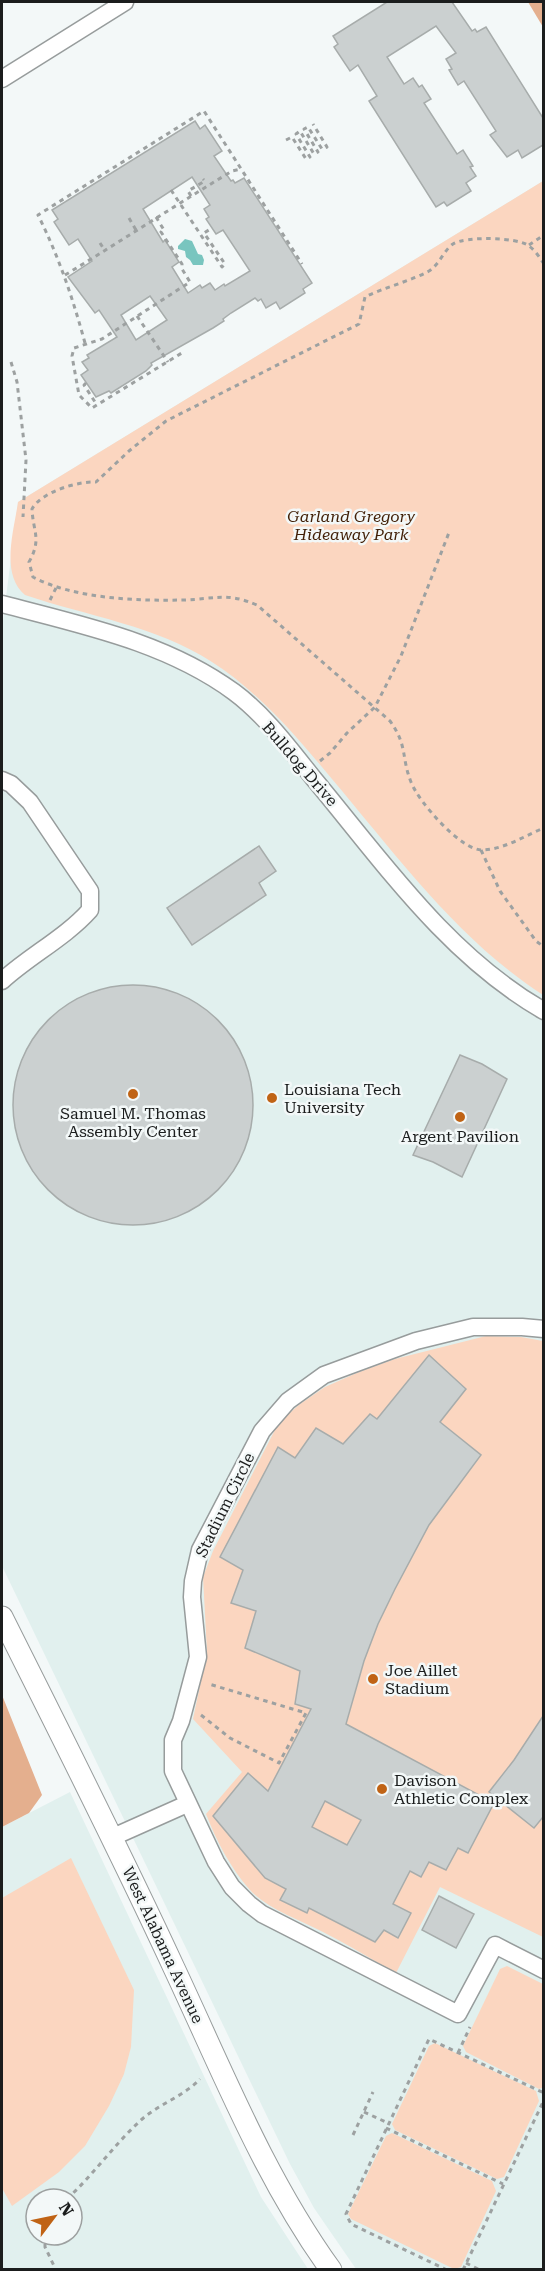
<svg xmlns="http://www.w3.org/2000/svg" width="545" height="2271" viewBox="0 0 545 2271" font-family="'Roboto Serif',serif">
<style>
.built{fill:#e1f0ee;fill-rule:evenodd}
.green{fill:#fbd6c0}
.forest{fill:#e4af8e}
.water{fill:#79c5bf}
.building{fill:#cbd0d0;stroke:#a7acab;stroke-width:1.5;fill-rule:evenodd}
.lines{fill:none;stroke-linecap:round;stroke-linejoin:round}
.minor-casing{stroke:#979c9c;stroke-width:19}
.major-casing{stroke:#979c9c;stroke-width:23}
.path{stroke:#9da1a1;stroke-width:3;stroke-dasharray:4.5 4.5;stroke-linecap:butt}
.minor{stroke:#fff;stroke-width:16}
.major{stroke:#fff;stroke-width:21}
.poi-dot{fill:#c06315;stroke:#f3f8f8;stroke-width:2}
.labels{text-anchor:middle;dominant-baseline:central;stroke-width:5;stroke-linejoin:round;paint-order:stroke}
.park-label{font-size:16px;font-style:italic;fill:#411f06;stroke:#f3f8f8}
.street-label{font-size:16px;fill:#1b1d1d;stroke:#f3f8f8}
.poi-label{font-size:16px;fill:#1b1d1d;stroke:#f3f8f8;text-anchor:start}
</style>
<rect width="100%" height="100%" fill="#f3f8f8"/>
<g class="built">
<polygon points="543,181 543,2269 356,2269 314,2208 290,2164 2,1566 2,629 18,502"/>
<path d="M70 1792 261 2197 308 2269 2 2270V1827ZM36 2199H72V2235H36Z"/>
</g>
<g class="green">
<path d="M543 181V995C458 940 397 856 332 779 297 737 259 692 212 662 157 626 87 616 25 595 0 574 14 531 18 502Z"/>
<path d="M486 1336 521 1337 543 1341V1937L440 1887 396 1973C371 1959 347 1944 323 1932 299 1919 269 1910 250 1890 231 1869 216 1840 206 1814L242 1772 193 1719 207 1652 203 1577 213 1551 279 1422 300 1404 325 1387 359 1372 395 1359Z"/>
<polygon points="71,1858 134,1990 131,2047 124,2074 109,2106 85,2146 59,2172 12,2206 2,2188 2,1898"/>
<polygon points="507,1966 543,1984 544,2087 539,2089 466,2052 463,2046 500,1969"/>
<polygon points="435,2043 536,2091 539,2101 504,2177 497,2179 395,2130 392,2124 429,2046"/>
<polygon points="392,2133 492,2181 496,2191 461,2267 454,2269 351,2219 348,2214 386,2136"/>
</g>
<g class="forest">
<polygon points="528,2 543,2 543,27"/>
<polygon points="2,1695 42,1795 29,1813 2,1827"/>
</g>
<polygon class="water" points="185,239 192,241 198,254 202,255 204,260 203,265 193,265 190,260 186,257 185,251 178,249 178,246"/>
<g class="building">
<polygon points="387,2 452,2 472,31 475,29 477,32 486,27 543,118 543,145 522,158 518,150 507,157 490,135 496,131 464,81 458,85 449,70 452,69 446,59 456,53 436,26 387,57 404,84 413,78 419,87 422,85 431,99 424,103 457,154 463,150 473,166 470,167 476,176 466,183 471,191 447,206 444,202 436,207 369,101 377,96 358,65 350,71 334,47 338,44 333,36"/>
<path d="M195 121 200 129 205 125 222 151 214 156 231 181 233 180 235 183 244 178 312 283 303 289 305 293 280 309 276 302 266 308 261 299 258 301 255 298 231 313 223 319 224 321 213 328 151 363 152 365 146 371 111 393 109 391 96 397 81 375 88 370 82 362 89 358 87 355 117 337 99 310 95 313 68 277 92 261 78 239 69 245 54 222 58 219 52 210ZM192 177 210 205 204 209 209 217 206 219 216 234 223 230 250 271 225 286 224 284 215 290 210 283 202 288 200 285 188 293 172 267 179 262 165 240 163 242 143 209ZM150 296 167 320 136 340 121 315Z"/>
<polygon points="259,846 276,871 259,883 266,895 192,945 167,908"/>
<circle cx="133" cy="1105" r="120"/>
<polygon points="460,1055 482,1064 507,1079 462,1177 433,1162 413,1155"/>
<path d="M429 1355 466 1389 440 1422 481 1455 429 1525 395 1589 378 1624 364 1661 346 1724 494 1803 468 1853 458 1848 446 1870 429 1862 421 1877 410 1871 393 1904 411 1913 398 1938 384 1930 375 1942 309 1908 307 1913 280 1900 286 1889 265 1878 213 1816 248 1773 268 1791 311 1709 295 1704 300 1671 245 1648 256 1611 231 1603 243 1570 220 1557 278 1447 295 1458 316 1428 343 1444 370 1414 377 1419ZM325 1801 361 1820 347 1845 312 1827Z"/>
<polygon points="543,1716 543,1817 534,1828 489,1792 514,1760"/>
<polygon points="439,1896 474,1914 456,1948 422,1930"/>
</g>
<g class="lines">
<g class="minor-casing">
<g id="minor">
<polyline points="2,79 125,2"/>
<path d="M2 604C81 625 166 642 234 692 265 715 290 749 314 779 383 862 448 956 544 1011"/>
<path d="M2 780 11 784 30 802 90 891V910C65 938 29 956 2 981"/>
<polyline points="544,1329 522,1327 473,1327 416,1341 324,1375 288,1401 262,1431 200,1550 193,1581 192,1597 198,1657 181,1721 173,1740 173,1771 216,1862 232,1887 249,1904 262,1914 458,2014 495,1945 544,1970"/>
<polyline points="113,1837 187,1804"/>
</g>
</g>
<g class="major-casing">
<path id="major" d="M2 1617C60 1733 119 1849 174 1968 222 2070 264 2177 331 2270"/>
</g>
<g class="path">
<polyline points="286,140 292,137 306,159 310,157 296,134 300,131 314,154 318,152 304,129 308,127 322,149 327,147 313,124"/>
<polyline points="171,190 222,267 225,264 204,233 212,228"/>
<polyline points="191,196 188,191 205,181 203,179"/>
<polyline points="156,217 164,230 161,232 182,264 182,269 190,282 102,339 74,348 72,356 79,395 92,408 185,351"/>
<polyline points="129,218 136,230"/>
<polyline points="100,243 105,251"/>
<polyline points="529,245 544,235"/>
<path d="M544 264C540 258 535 250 529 246 518 237 465 236 453 244 444 250 440 264 429 271 411 281 385 287 365 297L359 324 166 421 129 451 96 482C78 481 41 492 32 509 33 532 42 539 29 562L33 577C75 599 137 601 184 600 215 599 227 592 257 605L390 721C408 746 401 757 411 782 418 801 461 851 483 850 505 849 524 836 544 828"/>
<path d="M65 275C121 241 176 205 232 171L241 169"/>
<polyline points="137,316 168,362"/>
<path d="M85 343C73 299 59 257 38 215L204 111 302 264"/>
<polyline points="11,362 17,382 26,460 23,517"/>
<polyline points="86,383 84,385 97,405"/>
<polyline points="50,600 56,588"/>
<polyline points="320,761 330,753 347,733 375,707 401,656 450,530"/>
<polyline points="481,850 500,891 536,941 544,947"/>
<polyline points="201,1715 230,1738 279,1763 306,1713 209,1684"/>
<polyline points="458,2053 470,2027"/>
<polyline points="364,2112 388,2123"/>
<polyline points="386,2128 503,2184"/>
<polyline points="353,2135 373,2092"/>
<path d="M67 2199C93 2175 114 2145 140 2121 158 2104 183 2097 200 2079"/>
<polyline points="45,2235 45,2247 56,2270"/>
<polyline points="466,2263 480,2270"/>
<polyline points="447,2270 351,2224 346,2214 429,2039 544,2093"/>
<polyline points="463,2270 544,2100"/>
</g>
<use href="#minor" class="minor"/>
<use href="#major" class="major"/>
</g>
<g class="poi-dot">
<circle cx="133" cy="1094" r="6"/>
<circle cx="272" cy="1098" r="6"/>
<circle cx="460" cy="1117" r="6"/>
<circle cx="373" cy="1679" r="6"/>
<circle cx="382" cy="1789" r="6"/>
</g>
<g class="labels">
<g class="park-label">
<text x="351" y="516">Garland Gregory<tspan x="351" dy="18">Hideaway Park</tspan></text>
</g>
<g class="street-label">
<text transform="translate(300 764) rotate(49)">Bulldog Drive</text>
<text transform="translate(225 1505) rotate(-64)">Stadium Circle</text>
<text transform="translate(163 1945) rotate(65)">West Alabama Avenue</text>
</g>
<g class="poi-label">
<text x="284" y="1089">Louisiana Tech<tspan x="284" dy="18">University</tspan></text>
<text x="133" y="1113" text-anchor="middle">Samuel M. Thomas<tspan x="133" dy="18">Assembly Center</tspan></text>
<text x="460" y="1136" text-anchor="middle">Argent Pavilion</text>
<text x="385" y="1670">Joe Aillet<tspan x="385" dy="18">Stadium</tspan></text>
<text x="394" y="1780">Davison<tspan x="394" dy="18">Athletic Complex</tspan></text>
</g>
</g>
<rect width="545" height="2271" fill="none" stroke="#1b1d1d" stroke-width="6"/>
<g transform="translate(54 2217) rotate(58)"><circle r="28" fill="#f3f8f8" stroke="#9da0a0" stroke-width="1.5"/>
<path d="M0-4.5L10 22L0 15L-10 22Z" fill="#c06315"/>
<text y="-9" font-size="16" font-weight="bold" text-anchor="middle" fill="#1b1d1d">N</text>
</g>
</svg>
